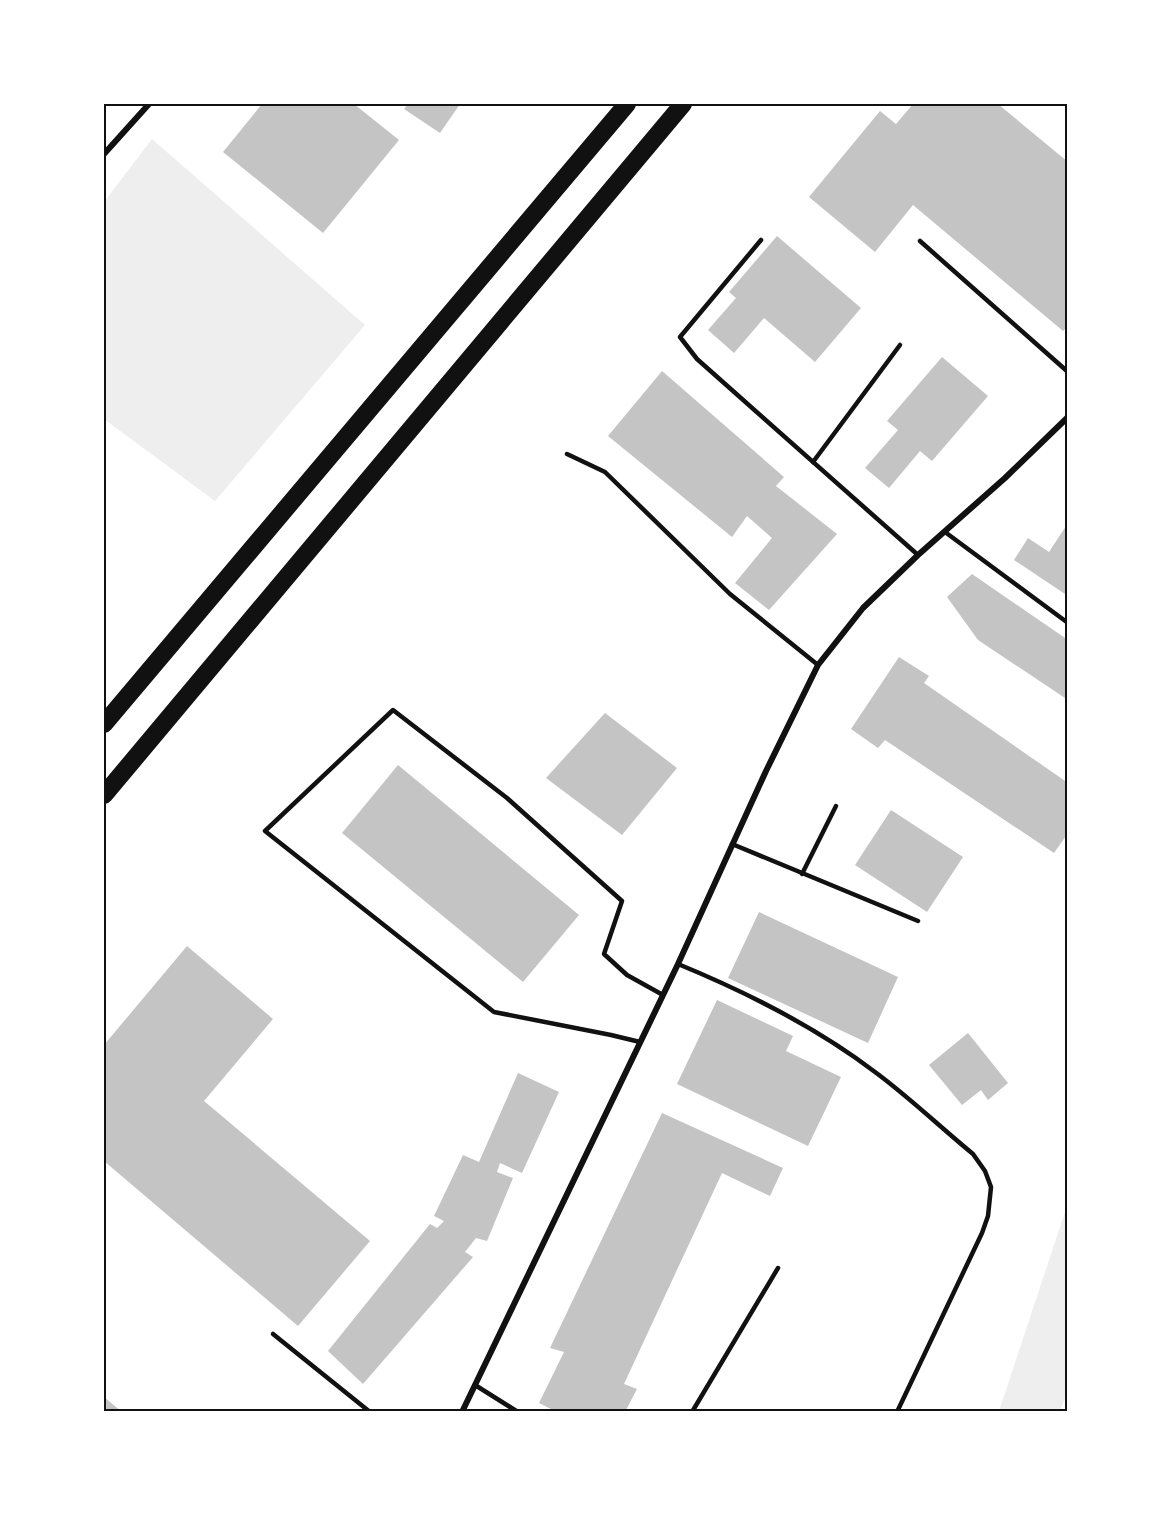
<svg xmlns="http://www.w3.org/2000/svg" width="1171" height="1515" viewBox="0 0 1171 1515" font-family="'PT Serif',serif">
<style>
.green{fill:#eee}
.building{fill:#c4c4c4}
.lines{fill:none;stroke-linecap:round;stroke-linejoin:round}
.service{stroke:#111;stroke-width:4.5}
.minor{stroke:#111;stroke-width:6}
.motorway{stroke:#111;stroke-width:18}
.neatline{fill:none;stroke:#111;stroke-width:2}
</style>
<rect width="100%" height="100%" fill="#fff"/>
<g class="green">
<polygon points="152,139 365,325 215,501 104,419 104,202"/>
<polygon points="1067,1206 1067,1393 1060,1411 999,1411"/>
</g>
<g class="building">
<polygon points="262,104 354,104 399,140 323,233 223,152"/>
<polygon points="408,104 460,104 440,133 404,109"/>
<polygon points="913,104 998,104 1068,162 1068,326 1063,331 913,205 875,252 809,197 880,111 896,124"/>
<polygon points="777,236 861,308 815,362 764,318 734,353 708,330 736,298 729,292"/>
<polygon points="942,357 988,396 932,461 920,451 889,488 865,468 898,430 887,421"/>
<polygon points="662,371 784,477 776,486 837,534 769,610 735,583 772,538 747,516 732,537 608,436"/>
<polygon points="1068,523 1068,596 1014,560 1028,538 1049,552"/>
<polygon points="972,574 1068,640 1068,700 978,640 947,597"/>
<polygon points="899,657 929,676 924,683 1068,783 1068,833 1054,853 885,740 878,748 851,729"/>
<polygon points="605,713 677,768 622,835 546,778"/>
<polygon points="398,765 579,915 523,982 342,833"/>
<polygon points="891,810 963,857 927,912 855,865"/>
<polygon points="759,912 898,977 868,1043 728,978"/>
<polygon points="187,946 273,1019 204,1101 370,1241 298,1326 104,1161 104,1045"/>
<polygon points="717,1000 793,1036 786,1051 841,1077 808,1146 677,1084"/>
<polygon points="968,1033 1008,1083 988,1100 981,1090 962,1105 929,1065"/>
<polygon points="518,1073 559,1092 522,1173 500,1163 497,1172 513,1178 487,1241 476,1238 465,1252 473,1257 363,1384 328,1351 430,1224 437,1228 444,1221 434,1216 463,1155 479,1162"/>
<polygon points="662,1113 783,1168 770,1196 722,1173 624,1384 637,1389 625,1412 557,1412 539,1403 564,1352 550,1348"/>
<polygon points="104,1397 122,1412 104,1412"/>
</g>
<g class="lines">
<g class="service">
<polyline points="761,240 680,337 697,359 918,555"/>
<polyline points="920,241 1068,372"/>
<polyline points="567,454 605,472 730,594 818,665"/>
<polyline points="813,462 900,345"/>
<polyline points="945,532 1068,623"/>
<polyline points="732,844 918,921"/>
<polyline points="802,874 836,806"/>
<path d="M678 964C746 992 816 1027 875 1072 909 1097 940 1127 973 1154L985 1171 991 1187 988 1216 982 1233 897 1412"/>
<polyline points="640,1042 611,1035 494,1012 265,831 393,710 507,798 622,901 604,954 627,975 663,995"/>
<polyline points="273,1334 370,1412"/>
<polyline points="475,1385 518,1412"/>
<polyline points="692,1412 778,1268"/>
</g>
<g class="minor">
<polyline points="104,154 149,104"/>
<polyline points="462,1412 678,964 766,771 818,665 863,608 918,555 1005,478 1068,417"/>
</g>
<g class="motorway">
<polyline points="104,724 627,104"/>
<polyline points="104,795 683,104"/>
</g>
</g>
<rect width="1171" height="1515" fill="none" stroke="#ffffff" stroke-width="210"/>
<rect x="105" y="105" width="961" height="1305" class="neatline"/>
</svg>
